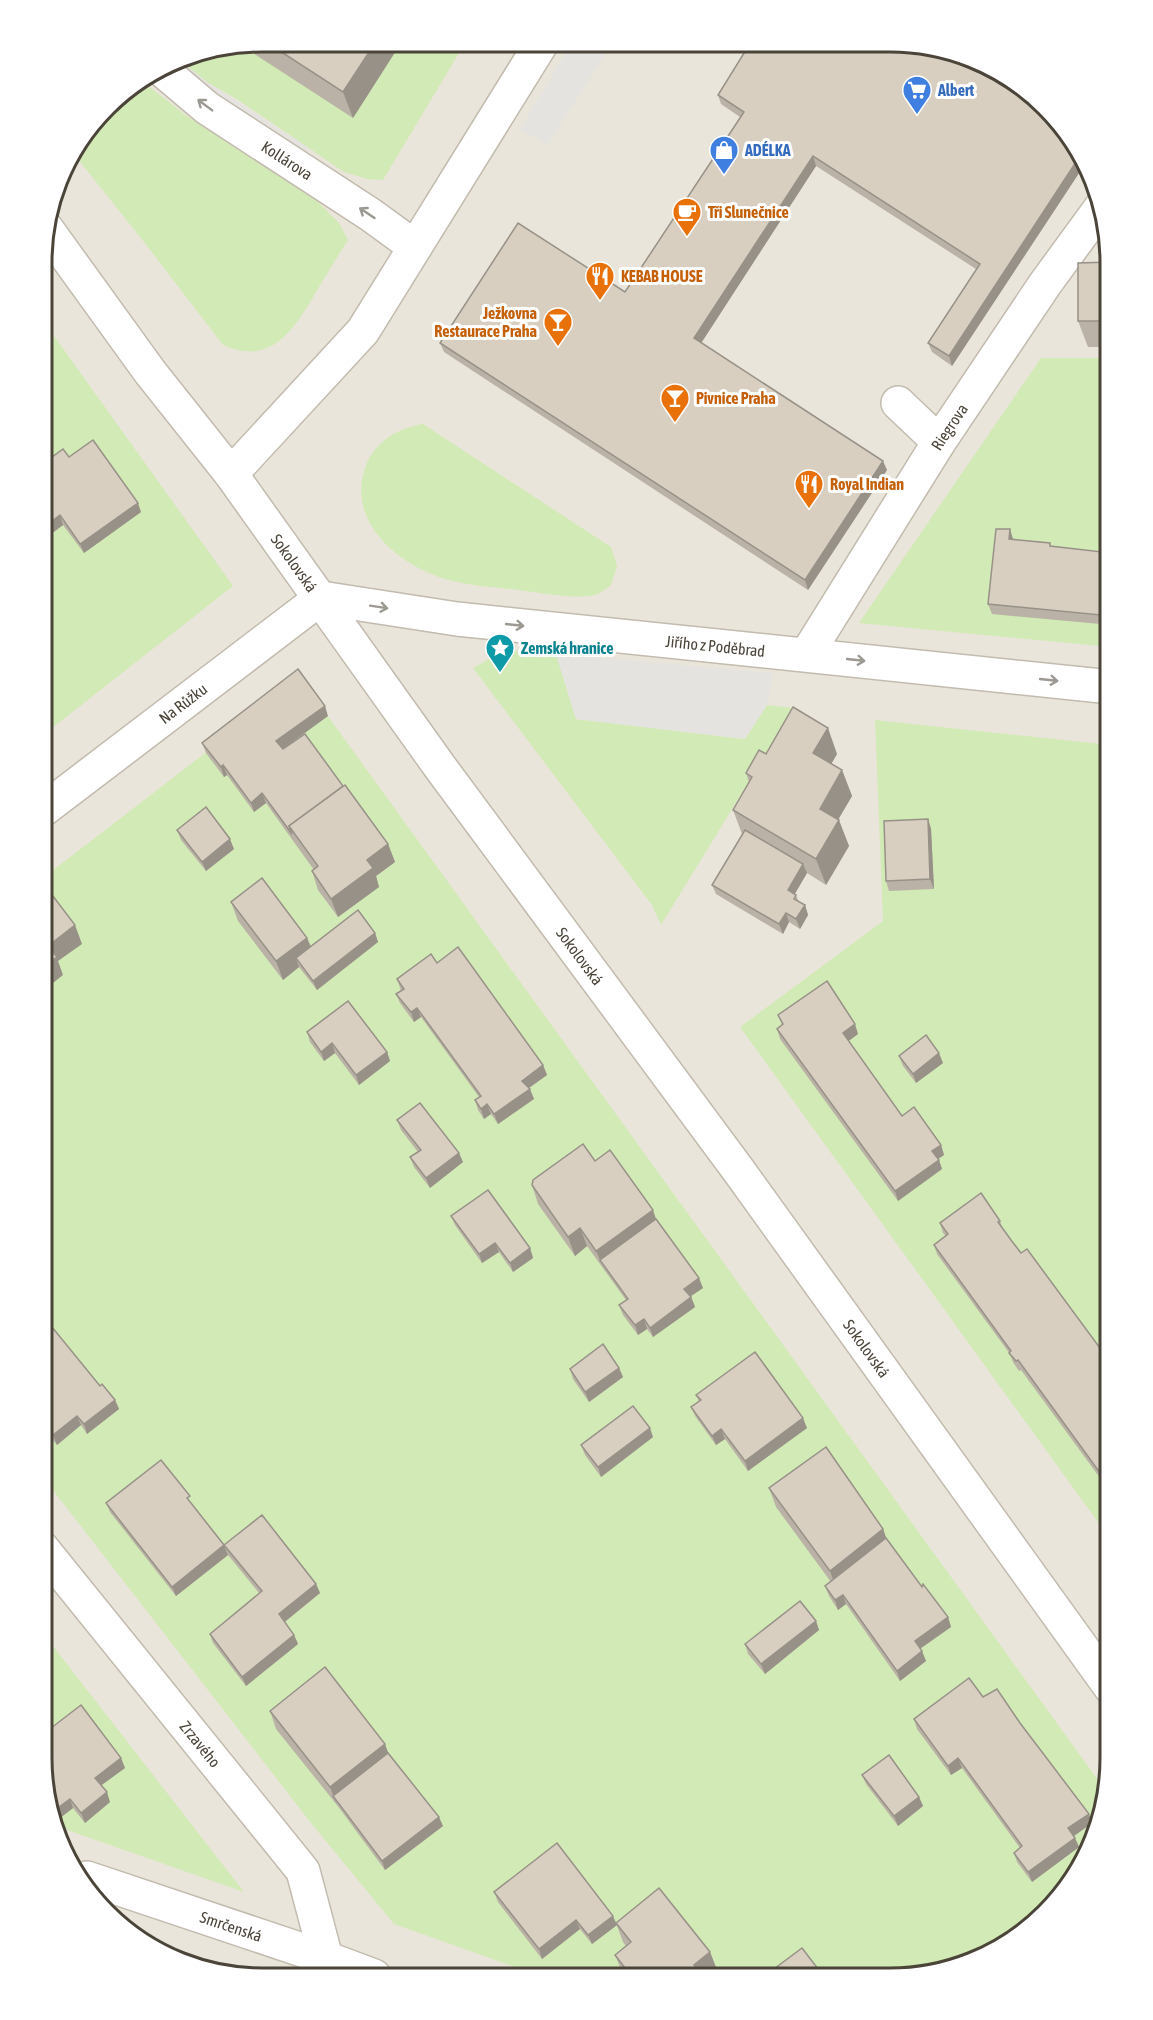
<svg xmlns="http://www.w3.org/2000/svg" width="1153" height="2020" viewBox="0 0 1153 2020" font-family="'Asap Condensed',sans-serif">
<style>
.residential{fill:#eae5da}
.green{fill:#d2eab5}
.parking{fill:#e5e3e0}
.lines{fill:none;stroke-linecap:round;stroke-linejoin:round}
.minor-casing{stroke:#c2bbae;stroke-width:36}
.minor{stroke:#fff;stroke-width:33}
.wall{fill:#bab2a6}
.shaded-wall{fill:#979187}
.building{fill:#d8cfc1;stroke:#979187;stroke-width:1.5}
.oneway{stroke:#9c9892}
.labels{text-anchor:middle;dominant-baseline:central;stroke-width:6;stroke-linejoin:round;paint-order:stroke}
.shop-label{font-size:16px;font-weight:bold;fill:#366cbe;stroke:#fff;text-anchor:start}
.street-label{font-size:16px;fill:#4b4439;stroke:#fff}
.food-label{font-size:16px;font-weight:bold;fill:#c56008;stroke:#fff;text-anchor:start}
.culture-label{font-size:16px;font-weight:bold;fill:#0d838f;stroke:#fff;text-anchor:start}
.rim{fill:none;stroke:#4b4439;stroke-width:3}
</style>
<rect width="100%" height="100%" fill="#f6f3ec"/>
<polygon class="residential" points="262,42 934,46 1036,96 1099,191 1111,262 1111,1773 1094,1842 1065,1892 1013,1941 962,1966 891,1978 233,1976 178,1961 117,1924 54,1829 42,1758 44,234 65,164 117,97 178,59"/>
<g class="green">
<polygon points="262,42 465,43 383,180 367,179 344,172 238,100 207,82 178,59"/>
<path d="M142 81 188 117 318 202 339 223 348 240C337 257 327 274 316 292 295 328 272 367 223 345L144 242 73 153 117 97Z"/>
<polygon points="44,322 233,586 43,735"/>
<polygon points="1041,358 1111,358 1111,647 859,623"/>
<path d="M423 424 611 547 617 566 611 585C606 589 601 593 595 595 577 600 538 592 518 590 494 587 468 586 445 579 397 564 345 521 366 465 376 441 398 428 423 424Z"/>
<polygon points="527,650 556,654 576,719 745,739 767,705 794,708 661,925 652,905 473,668 498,654"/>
<polygon points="301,679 1106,1791 1094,1842 1065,1892 1013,1941 962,1966 891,1978 543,1977 394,1924 311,1823 42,1476 43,878"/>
<polygon points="875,720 1111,745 1111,1540 740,1027 883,921"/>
<polygon points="42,1632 244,1892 53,1825 42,1758"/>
</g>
<g class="parking">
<polygon points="571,44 612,44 547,145 520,129"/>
<polygon points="178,59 207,82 309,148 297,166 161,69"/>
<polygon points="556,654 773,673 767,705 745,739 576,719"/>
</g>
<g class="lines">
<g class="minor-casing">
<g id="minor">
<path id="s1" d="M161 69 207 108 371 215 415 247"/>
<path id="s2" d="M46 228 150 372 231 474 440 767 739 1171 1111 1688"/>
<polyline points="898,403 939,442"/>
<polyline points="231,474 363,331 541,44"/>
<path id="s3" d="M807 654 939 442 1045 284 1102 206"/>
<path id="s4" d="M43 810 321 598 457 619 1111 687"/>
<path id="s5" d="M42 1548 303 1871 326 1958"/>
<path id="s6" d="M87 1878 326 1958 374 1976"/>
</g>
</g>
<use href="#minor" class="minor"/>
</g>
<g class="wall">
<polygon points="262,42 398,43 399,46 353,118 242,46"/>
<polygon points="718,95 1036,96 1083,167 952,366 932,352 928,343 976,269 816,166 701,343 887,470 808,590 444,352 440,343 625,292 740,117 721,104"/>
<polygon points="1111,262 1111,347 1088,347 1078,321"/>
<polygon points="69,457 141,512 84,553 63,525 51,534 44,523 44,463"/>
<polygon points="1013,540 1050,543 1051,546 1102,552 1111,550 1111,625 992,614 988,604"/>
<polygon points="328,716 282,749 343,786 388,844 395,862 376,876 379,887 338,917 318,890 312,871 314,870 266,803 254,812 227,775 224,777 206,753 202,743"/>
<polygon points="766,754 837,754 831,764 842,770 852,796 838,820 849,846 826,885 807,873 795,894 796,895 799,902 805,905 808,915 800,929 789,922 783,934 716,894 712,885 742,834 733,810 749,782 746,773"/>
<polygon points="928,819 931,829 934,889 889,891 886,881"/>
<polygon points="177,830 234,849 206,871 181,840"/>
<polygon points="231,902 307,938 311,946 375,933 378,942 317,990 299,967 283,980 238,921"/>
<polygon points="437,963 543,1065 547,1075 529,1088 534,1099 498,1124 491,1114 484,1119 478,1110 475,1100 479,1097 421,1017 414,1022 400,1003 396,994 401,991 397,979"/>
<polygon points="778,1015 858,1034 848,1041 902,1116 941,1145 944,1155 938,1159 942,1169 898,1201 780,1039 777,1029 782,1025"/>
<polygon points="307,1032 387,1052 390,1061 359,1085 335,1053 324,1061 310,1042"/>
<polygon points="899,1056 943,1063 916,1083 903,1066"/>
<polygon points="397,1120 463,1162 430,1188 414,1167 410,1157 418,1152 401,1130"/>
<polygon points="595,1161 656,1219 703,1288 691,1296 695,1307 653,1337 647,1329 638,1335 623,1315 619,1305 626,1300 587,1246 575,1256 538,1204 532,1185"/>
<polygon points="451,1216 530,1248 533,1258 513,1272 499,1252 482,1263 455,1225"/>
<polygon points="1000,1221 1003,1230 1021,1253 1111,1363 1111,1493 1021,1370 1019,1371 1013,1362 1010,1354 937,1254 934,1245 946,1236 943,1233 940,1223"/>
<polygon points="43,1316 100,1386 115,1400 119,1409 87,1434 81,1425 57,1445 42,1427"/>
<polygon points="619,1368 623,1377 589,1402 573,1379 570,1369"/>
<polygon points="696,1395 807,1428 748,1471 725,1439 716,1445 695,1416 691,1407 699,1402"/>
<polygon points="653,1437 601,1477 585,1455 581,1445"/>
<polygon points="769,1488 883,1529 886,1538 922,1587 948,1617 951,1627 920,1649 926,1661 900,1681 846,1604 838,1610 829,1596 825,1586 831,1582 776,1507"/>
<polygon points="106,1503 193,1506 228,1555 176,1596 110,1512"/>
<polygon points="224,1545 316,1584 320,1593 285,1622 294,1635 298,1644 246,1686 213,1643 210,1634 259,1593 228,1555"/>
<polygon points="816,1621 819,1630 765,1674 748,1654 745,1644"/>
<polygon points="983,1697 1020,1723 1089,1814 1092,1823 1074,1836 1079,1847 1032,1882 1017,1862 1014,1853 1020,1848 962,1768 951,1775 917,1729 914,1719"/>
<polygon points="270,1711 388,1753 443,1826 385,1870 337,1805 276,1729"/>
<polygon points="42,1758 121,1758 125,1768 101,1785 110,1802 85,1823 73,1808 60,1818 52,1815"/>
<polygon points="862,1775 919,1797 923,1806 898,1826 866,1784"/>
<polygon points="494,1892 617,1925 592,1944 580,1929 542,1959 498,1902"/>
<polygon points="616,1923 710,1952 717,1970 708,1977 619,1977 622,1972 615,1955 626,1946 623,1942"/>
</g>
<g class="shaded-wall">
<polygon points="375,43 398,43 399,46 353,118 343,92"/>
<polygon points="813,156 816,166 698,348 694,338"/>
<polygon points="1078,159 1083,167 952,366 949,356"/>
<polygon points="883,461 887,470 808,590 805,580"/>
<polygon points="138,503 141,512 84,553 80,544"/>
<polygon points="60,515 63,525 51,534 48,524"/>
<polygon points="1010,529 1013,539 1013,549 1009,539"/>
<polygon points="325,706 328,716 280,751 276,741"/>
<polygon points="828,728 837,754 822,780 813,753"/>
<polygon points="223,765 227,775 224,777 221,767"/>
<polygon points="842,770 852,796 829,835 820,809"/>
<polygon points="262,793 266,803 254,812 251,803"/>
<polygon points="928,819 931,829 934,889 930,879"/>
<polygon points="839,820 849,846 826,885 816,859"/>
<polygon points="230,839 234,849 206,871 202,862"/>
<polygon points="388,844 395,862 376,876 379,887 338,917 331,899 367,860"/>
<polygon points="803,864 807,873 791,900 788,890"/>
<polygon points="805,905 808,915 800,929 796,919"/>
<polygon points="786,913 789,922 783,934 779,924"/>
<polygon points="75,925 82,944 58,961 63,975 43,991 43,967 48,946"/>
<polygon points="375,933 378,942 317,990 313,981"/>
<polygon points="307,938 314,956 296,958 299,967 283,980 276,961"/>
<polygon points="417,1008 421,1017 414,1022 411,1012"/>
<polygon points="855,1024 858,1034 846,1043 843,1033"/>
<polygon points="332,1043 335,1053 324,1061 321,1052"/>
<polygon points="387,1052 390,1061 359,1085 356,1075"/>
<polygon points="939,1053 943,1063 916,1083 913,1074"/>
<polygon points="543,1065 547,1075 526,1090 522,1081"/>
<polygon points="530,1089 534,1099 498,1124 494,1114"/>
<polygon points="487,1104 491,1114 484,1119 481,1109"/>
<polygon points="941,1145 944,1155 935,1161 932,1151"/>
<polygon points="459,1153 463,1162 430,1188 426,1178"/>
<polygon points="939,1160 942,1169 898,1201 895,1191"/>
<polygon points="653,1210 659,1228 600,1260 596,1251"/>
<polygon points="580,1228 587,1246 575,1256 568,1237"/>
<polygon points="495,1243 499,1252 482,1263 479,1254"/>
<polygon points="530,1248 533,1258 513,1272 510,1263"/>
<polygon points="699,1278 703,1288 688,1298 684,1289"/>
<polygon points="691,1297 695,1307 653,1337 650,1328"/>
<polygon points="644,1319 647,1329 638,1335 635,1325"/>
<polygon points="619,1368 623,1377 589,1402 585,1392"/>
<polygon points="115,1400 119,1409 87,1434 84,1424"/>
<polygon points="77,1416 81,1425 57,1445 53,1435"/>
<polygon points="803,1418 807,1428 748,1471 745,1461"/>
<polygon points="650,1428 653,1437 601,1477 598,1467"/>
<polygon points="721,1429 725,1439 716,1445 712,1436"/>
<polygon points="883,1529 890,1548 837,1590 830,1571"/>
<polygon points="224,1545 228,1555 176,1596 172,1587"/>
<polygon points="316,1584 320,1593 283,1623 279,1614"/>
<polygon points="843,1595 846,1604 838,1610 835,1600"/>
<polygon points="948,1617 951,1627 918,1650 915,1641"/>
<polygon points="816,1621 819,1630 765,1674 761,1664"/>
<polygon points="294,1635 298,1644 246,1686 242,1677"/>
<polygon points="922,1651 926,1661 900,1681 897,1671"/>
<polygon points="385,1744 392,1763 333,1796 337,1805 330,1787"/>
<polygon points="121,1758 125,1768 99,1787 95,1778"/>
<polygon points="958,1758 962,1768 951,1775 948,1766"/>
<polygon points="107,1792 110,1802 85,1823 81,1813"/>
<polygon points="919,1797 923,1806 898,1826 894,1816"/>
<polygon points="70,1799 73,1808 60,1818 56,1809"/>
<polygon points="1089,1814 1092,1823 1071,1838 1068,1828"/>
<polygon points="439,1817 443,1826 385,1870 382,1861"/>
<polygon points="1075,1838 1079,1847 1032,1882 1028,1872"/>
<polygon points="613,1916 617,1925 592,1944 588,1935"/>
<polygon points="576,1920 580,1929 542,1959 539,1949"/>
<polygon points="710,1952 717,1970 708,1977 684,1977 694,1965"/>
</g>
<g class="building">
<polygon points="266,42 375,43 343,92"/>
<polygon points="749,45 933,46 1036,96 1078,159 949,356 928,343 980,264 813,156 694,338 883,461 805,580 440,343 518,223 625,292 744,112 718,95"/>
<polygon points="1111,262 1111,321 1078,321 1078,263"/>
<polygon points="93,440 138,503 80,544 60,515 48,524 44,518 44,463 63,449 69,457"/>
<polygon points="996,529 1010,529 1009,539 1050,543 1050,546 1102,552 1102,549 1111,550 1111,616 988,604"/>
<polygon points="298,669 325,706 276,741 283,749 305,734 343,786 289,826 292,834 262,793 251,803 223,765 221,767 202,743"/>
<polygon points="793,707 828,728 813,753 842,770 820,809 839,820 816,859 733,810 752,777 746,773 759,750 766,754"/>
<polygon points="345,785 388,844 367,860 373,868 331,899 312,871 318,866 289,826"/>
<polygon points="206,807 230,839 202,862 177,830"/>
<polygon points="928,819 930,879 886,881 884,821"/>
<polygon points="745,830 803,864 788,890 796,895 794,899 805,905 796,919 786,913 779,924 712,885"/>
<polygon points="262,878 307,938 276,961 231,902"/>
<polygon points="43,883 75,925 48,946 57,957 43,967"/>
<polygon points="358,910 375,933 313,981 296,958"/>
<polygon points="458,947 543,1065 522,1081 530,1089 494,1114 487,1104 481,1109 475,1100 481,1096 417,1008 411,1012 396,994 404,989 397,979 431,954 437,963"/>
<polygon points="827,981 855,1024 843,1033 902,1116 914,1107 941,1145 932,1151 939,1160 895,1191 777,1029 783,1024 778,1015"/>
<polygon points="348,1001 387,1052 356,1075 332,1043 321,1052 307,1032"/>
<polygon points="926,1035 939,1053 913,1074 899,1056"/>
<polygon points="420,1103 459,1153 426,1178 410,1157 421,1150 397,1120"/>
<polygon points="583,1144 595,1161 610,1150 653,1210 596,1251 580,1228 568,1237 532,1185 533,1180"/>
<polygon points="488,1190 530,1248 510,1263 495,1243 479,1254 451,1216"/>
<polygon points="981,1193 1000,1221 998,1222 1011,1240 1021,1253 1027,1249 1111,1363 1111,1488 1018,1360 1016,1361 1009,1353 1011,1351 934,1245 948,1234 940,1223"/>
<polygon points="656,1219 699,1278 684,1289 691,1297 650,1328 644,1319 635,1325 619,1305 628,1299 600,1260"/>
<polygon points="43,1316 100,1386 102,1384 115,1400 84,1424 77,1416 53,1435 42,1422"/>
<polygon points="603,1344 619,1368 585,1392 570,1369"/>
<polygon points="755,1352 803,1418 745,1461 721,1429 712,1436 691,1407 701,1400 696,1395"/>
<polygon points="633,1406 650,1428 598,1467 581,1445"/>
<polygon points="826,1447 883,1529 830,1571 769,1488"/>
<polygon points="161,1460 190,1496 187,1498 224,1545 172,1587 106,1503"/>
<polygon points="262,1515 316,1584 279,1614 294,1635 242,1677 210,1634 262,1591 224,1545"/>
<polygon points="886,1538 922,1587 923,1584 948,1617 915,1641 922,1651 897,1671 843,1595 835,1600 825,1586"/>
<polygon points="800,1601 816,1621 761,1664 745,1644"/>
<polygon points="325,1667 385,1744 330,1787 270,1711"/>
<polygon points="969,1678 983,1697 997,1689 1020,1723 1089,1814 1068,1828 1075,1838 1028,1872 1014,1853 1022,1846 958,1758 948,1766 914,1719"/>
<polygon points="81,1705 121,1758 95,1778 107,1792 81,1813 70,1799 56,1809 50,1807 42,1758 42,1735"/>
<polygon points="388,1753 439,1817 382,1861 333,1796"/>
<polygon points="889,1755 919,1797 894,1816 862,1775"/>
<polygon points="557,1843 613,1916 588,1935 576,1920 539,1949 494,1892"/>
<polygon points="659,1888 710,1952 694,1965 696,1968 684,1977 619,1977 619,1974 626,1969 615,1955 631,1942 616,1923"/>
<polygon points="802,1948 825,1978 762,1978"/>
</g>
<defs><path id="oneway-shaft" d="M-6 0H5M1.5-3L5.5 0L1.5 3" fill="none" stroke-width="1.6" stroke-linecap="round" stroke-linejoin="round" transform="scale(1.5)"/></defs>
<g class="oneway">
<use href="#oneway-shaft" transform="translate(205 105) rotate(-143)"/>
<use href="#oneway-shaft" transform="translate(367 213) rotate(-146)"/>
<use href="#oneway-shaft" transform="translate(379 607) rotate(9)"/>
<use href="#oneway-shaft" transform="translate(515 625) rotate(6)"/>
<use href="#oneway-shaft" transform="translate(856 660) rotate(6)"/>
<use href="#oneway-shaft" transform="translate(1049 680) rotate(6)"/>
</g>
<defs>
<g id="supermarket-pin" transform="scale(1.5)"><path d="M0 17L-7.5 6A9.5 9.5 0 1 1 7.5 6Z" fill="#3f7fe0" stroke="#fff"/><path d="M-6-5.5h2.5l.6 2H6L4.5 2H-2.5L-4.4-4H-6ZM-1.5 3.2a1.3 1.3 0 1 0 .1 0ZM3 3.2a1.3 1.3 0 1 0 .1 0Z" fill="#fff"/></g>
<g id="shop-pin" transform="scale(1.5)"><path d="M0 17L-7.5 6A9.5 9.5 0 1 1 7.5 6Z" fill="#3f7fe0" stroke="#fff"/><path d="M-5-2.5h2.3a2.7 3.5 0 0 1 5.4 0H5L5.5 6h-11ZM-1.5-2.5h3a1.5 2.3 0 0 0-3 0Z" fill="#fff"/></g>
<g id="cafe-pin" transform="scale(1.5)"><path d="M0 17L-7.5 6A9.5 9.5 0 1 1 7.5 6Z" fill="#e8710a" stroke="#fff"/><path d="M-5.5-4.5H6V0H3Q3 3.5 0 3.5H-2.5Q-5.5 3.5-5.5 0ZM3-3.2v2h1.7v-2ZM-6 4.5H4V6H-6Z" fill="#fff"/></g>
<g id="restaurant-pin" transform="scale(1.5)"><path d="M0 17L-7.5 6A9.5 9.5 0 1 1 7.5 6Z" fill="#e8710a" stroke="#fff"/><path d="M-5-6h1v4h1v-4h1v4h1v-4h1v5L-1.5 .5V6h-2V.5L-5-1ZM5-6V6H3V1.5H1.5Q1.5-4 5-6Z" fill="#fff"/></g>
<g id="bar-pin" transform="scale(1.5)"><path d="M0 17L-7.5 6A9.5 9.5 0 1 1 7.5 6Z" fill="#e8710a" stroke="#fff"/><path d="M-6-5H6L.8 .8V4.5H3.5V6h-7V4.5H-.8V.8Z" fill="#fff"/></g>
<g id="sight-pin" transform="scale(1.5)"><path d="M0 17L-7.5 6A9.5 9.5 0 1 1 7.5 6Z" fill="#0f9aa8" stroke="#fff"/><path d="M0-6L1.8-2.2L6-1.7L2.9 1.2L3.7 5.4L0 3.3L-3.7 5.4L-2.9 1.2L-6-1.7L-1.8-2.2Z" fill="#fff"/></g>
</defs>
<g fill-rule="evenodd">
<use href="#supermarket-pin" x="917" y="90"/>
<use href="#shop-pin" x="724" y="150"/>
<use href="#cafe-pin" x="687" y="212"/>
<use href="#restaurant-pin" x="600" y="276"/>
<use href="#bar-pin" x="558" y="322"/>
<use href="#bar-pin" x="675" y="398"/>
<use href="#restaurant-pin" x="809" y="484"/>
<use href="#sight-pin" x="500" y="648"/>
</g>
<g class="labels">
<g class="shop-label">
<text x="938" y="90">Albert</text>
<text x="745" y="150">ADÉLKA</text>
</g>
<g class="street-label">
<text stroke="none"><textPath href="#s1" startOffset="156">Kollárova</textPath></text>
<text stroke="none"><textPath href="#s3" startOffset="268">Riegrova</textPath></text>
<text stroke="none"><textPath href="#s2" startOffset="417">Sokolovská</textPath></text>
<text stroke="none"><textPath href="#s4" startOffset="747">Jiřího z Poděbrad</textPath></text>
<text stroke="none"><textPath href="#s4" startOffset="176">Na Růžku</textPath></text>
<text stroke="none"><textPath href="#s2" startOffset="903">Sokolovská</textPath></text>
<text stroke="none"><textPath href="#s2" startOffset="1389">Sokolovská</textPath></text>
<text stroke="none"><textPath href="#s5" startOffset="252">Zrzavého</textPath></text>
<text stroke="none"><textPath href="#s6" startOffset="152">Smrčenská</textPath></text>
</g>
<g class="food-label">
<text x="708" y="212">Tři Slunečnice</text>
<text x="621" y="276">KEBAB HOUSE</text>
<text x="537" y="313" text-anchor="end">Ježkovna<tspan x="537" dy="18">Restaurace Praha</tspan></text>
<text x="696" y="398">Pivnice Praha</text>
<text x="830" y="484">Royal Indian</text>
</g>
<g class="culture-label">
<text x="521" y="648">Zemská hranice</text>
</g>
</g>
<path d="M0 0H1153V2020H0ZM262 52H890A210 210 0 0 1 1100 262V1758A210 210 0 0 1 890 1968H262A210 210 0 0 1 52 1758V262A210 210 0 0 1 262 52Z" fill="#fff" fill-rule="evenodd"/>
<path class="rim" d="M262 52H890A210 210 0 0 1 1100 262V1758A210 210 0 0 1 890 1968H262A210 210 0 0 1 52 1758V262A210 210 0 0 1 262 52Z"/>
</svg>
